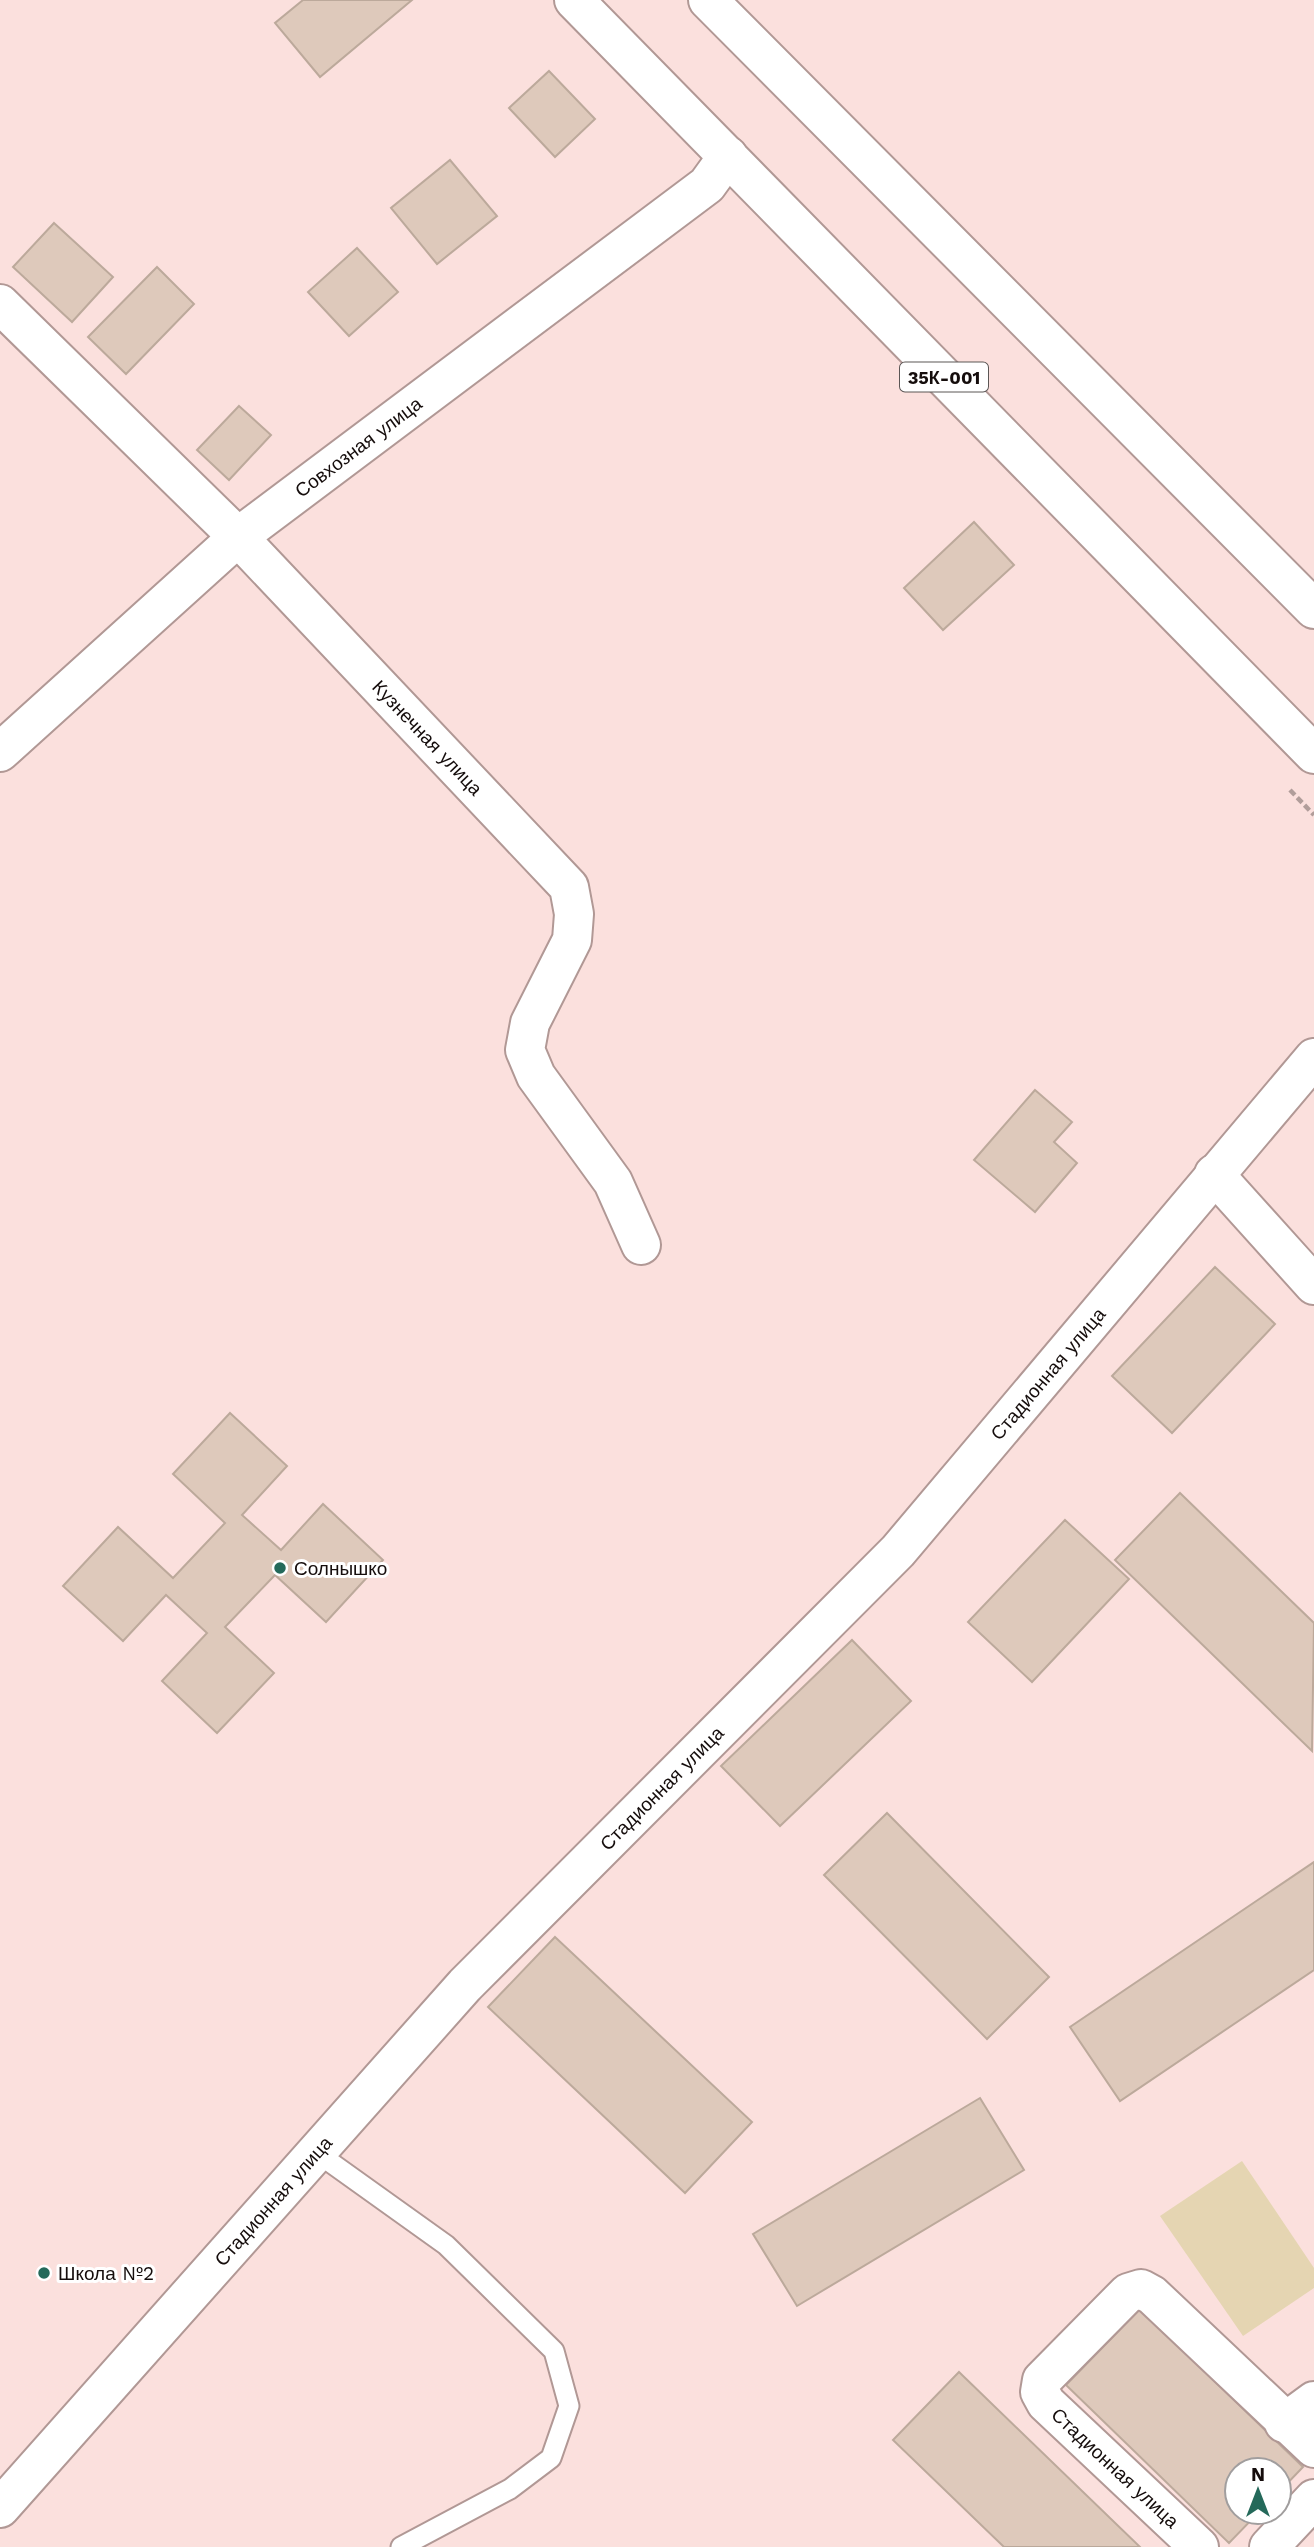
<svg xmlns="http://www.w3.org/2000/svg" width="1314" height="2547" viewBox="0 0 1314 2547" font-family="'Work Sans',sans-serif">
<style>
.green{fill:#e5d5b2}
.building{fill:#dec9bb;stroke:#bca99b;stroke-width:2}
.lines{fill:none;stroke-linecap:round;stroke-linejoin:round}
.lane-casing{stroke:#b19895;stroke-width:23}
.street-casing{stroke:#b19895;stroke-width:42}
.primary-casing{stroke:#b19895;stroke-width:42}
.path{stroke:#b19d9a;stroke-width:4.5;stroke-dasharray:7 3.5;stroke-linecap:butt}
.lane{stroke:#fff;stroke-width:19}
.street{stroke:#fff;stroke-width:38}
.primary{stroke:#fff;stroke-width:38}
.poi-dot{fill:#24695a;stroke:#fff;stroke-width:2.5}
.labels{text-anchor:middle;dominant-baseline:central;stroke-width:6;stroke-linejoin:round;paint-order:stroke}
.shield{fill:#fff;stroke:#5b5655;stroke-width:2}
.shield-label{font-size:18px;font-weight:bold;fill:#150d0c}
.street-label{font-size:19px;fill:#150d0c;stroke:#fff}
.poi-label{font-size:19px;fill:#150d0c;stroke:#fff;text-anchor:start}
</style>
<rect width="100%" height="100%" fill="#fbe0dd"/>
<polygon class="green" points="1242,2161 1314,2268 1314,2288 1243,2336 1160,2216"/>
<g class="building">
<polygon points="303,0 412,0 320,77 275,23"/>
<polygon points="549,71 595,119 555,157 509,108"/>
<polygon points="450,160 497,216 437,264 391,208"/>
<polygon points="54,223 113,277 72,322 13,267"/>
<polygon points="357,248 398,292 349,336 308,292"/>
<polygon points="157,267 194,304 126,374 88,337"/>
<polygon points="239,406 271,435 229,480 197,450"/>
<polygon points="974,522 1014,565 943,630 904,588"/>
<polygon points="1035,1090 1072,1122 1054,1142 1077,1163 1035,1212 974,1160"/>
<polygon points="1215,1267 1275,1324 1172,1433 1112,1376"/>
<polygon points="230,1413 287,1466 242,1515 281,1550 323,1504 383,1560 326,1622 275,1575 225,1627 274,1673 217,1733 162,1681 207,1633 166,1595 123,1641 63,1586 118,1527 173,1578 225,1523 173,1474"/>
<polygon points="1180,1493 1314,1623 1312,1751 1115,1560"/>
<polygon points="1065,1520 1129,1579 1032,1682 968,1622"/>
<polygon points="852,1640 911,1701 780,1826 721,1766"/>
<polygon points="887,1813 1049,1977 987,2039 824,1875"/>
<polygon points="1314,1862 1314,1970 1120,2101 1070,2027"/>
<polygon points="555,1937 752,2122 685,2193 488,2007"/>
<polygon points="980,2098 1024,2170 797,2306 753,2234"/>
<polygon points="1140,2309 1303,2467 1279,2492 1279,2470 1237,2470 1237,2512 1259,2512 1229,2543 1066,2385"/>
<polygon points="959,2372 1140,2547 1004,2547 893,2440"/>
</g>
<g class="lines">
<g class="lane-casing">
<polyline id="lane" points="316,2152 446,2245 554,2351 569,2406 551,2458 510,2489 401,2547"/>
</g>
<g class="street-casing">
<g id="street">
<path id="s1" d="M0 304 238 537 569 887 574 914 572 940 530 1023 525 1050 536 1076 613 1182 641 1245"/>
<path id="s2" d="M0 752 238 537 707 185 728 156"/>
<polyline points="1214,1174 1314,1285"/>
<polyline points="1284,2423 1314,2401"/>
<path id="s3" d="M0 2508 465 1985 898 1551 1314 1058"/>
<polyline points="1199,2547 1046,2403 1040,2392 1042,2380 1128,2293 1141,2289 1152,2295 1314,2448"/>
<polyline points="1269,2547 1314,2499"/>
</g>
</g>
<g class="primary-casing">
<g id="primary">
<polyline points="574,0 1314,754"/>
<polyline points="708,0 1314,609"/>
</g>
</g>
<polyline class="path" points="1290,790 1314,815"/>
<use href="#lane" class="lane"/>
<use href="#street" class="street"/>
<use href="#primary" class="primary"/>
</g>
<g class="poi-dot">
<circle cx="280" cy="1568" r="7"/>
<circle cx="44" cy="2273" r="7"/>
</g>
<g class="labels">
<rect class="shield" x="900" y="362.5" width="88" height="29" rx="5"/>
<g class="shield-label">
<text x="944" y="377">35К-001</text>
</g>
<g class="street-label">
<text stroke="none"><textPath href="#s2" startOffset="471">Совхозная улица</textPath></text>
<text stroke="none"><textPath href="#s1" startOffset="609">Кузнечная улица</textPath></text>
<text stroke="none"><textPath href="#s3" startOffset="1545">Стадионная улица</textPath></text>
<text stroke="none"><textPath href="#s3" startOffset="978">Стадионная улица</textPath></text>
<text stroke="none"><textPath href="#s3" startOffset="411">Стадионная улица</textPath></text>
<text transform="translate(1115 2468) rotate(43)">Стадионная улица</text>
</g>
<g class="poi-label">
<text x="294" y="1568">Солнышко</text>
<text x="58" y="2273">Школа №2</text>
</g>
</g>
<g transform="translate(1258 2491)"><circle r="33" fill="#ffffff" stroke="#a19e9e" stroke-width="2"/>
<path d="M0-5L12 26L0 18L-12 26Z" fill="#24695a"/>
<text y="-10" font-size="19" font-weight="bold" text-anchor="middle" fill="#150d0c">N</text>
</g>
</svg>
